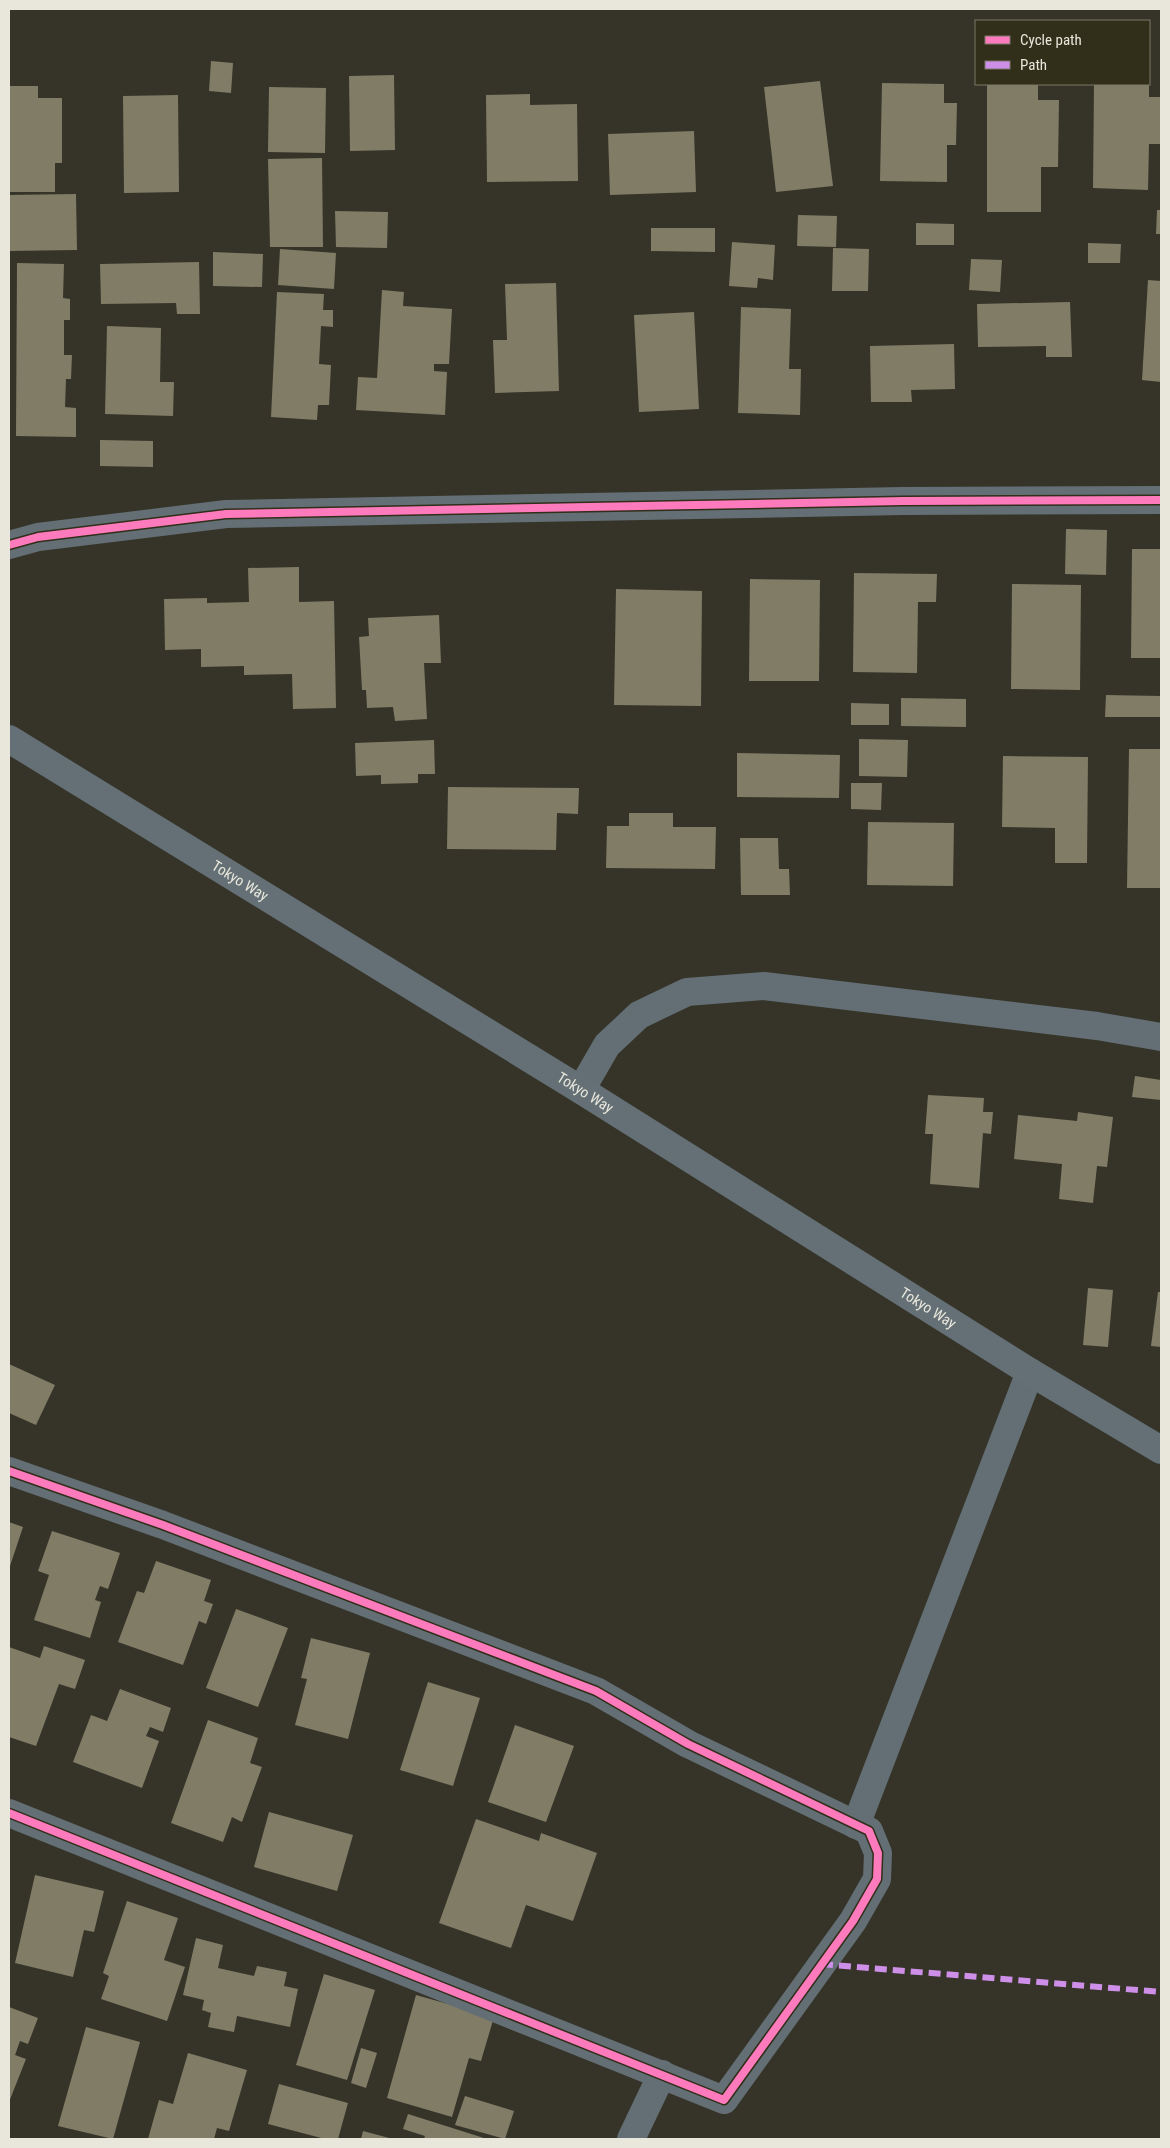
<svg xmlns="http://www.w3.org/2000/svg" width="1170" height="2148" viewBox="0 0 1170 2148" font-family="'Roboto Condensed',sans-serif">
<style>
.building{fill:#807c66}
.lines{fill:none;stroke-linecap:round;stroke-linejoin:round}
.street{stroke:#636f75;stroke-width:28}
.secondary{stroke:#647076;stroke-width:28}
.quiet{stroke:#ce8fe9;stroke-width:6;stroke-dasharray:12 6;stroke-linecap:butt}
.cycleway-casing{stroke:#312e19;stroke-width:11}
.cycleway{stroke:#fd7abc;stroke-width:8}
.labels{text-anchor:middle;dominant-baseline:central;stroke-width:5;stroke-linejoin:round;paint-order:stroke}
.street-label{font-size:15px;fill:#e9e7db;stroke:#312e19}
</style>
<rect width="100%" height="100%" fill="#363429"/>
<g class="building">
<polygon points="211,61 233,63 231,93 209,91"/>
<polygon points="394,75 395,150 350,151 349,76"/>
<polygon points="820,81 833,186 776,192 764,87"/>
<polygon points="882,83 944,84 944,103 957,103 956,145 947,145 947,182 880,181"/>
<polygon points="987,84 1038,84 1038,100 1059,100 1058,167 1041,167 1041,212 987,212"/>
<polygon points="1094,84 1149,84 1149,97 1161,97 1161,144 1149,144 1148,190 1093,188"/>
<polygon points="9,86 38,86 38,98 62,98 62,163 55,163 55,192 9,192"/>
<polygon points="269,87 326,88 325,153 268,152"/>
<polygon points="530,94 530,105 577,104 578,181 487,182 486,95"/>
<polygon points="178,95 179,192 124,193 123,96"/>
<polygon points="694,131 696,192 610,195 608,134"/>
<polygon points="322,158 323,247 270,247 268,159"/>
<polygon points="76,194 77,250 9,251 9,195"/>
<polygon points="1157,210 1161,210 1161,234 1156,234"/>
<polygon points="335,211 388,212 387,248 336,247"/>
<polygon points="798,215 837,216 836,247 797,246"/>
<polygon points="916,223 954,224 954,245 916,245"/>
<polygon points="651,228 715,228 715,252 651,251"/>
<polygon points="732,242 775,245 773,280 758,278 757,288 729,286"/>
<polygon points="1088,243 1121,244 1120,263 1088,263"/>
<polygon points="833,248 869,249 868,291 832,291"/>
<polygon points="280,249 336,253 334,289 278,285"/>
<polygon points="213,252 263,254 262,287 213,286"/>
<polygon points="971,259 1002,260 1000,292 969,290"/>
<polygon points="199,262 200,314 177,314 176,303 101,304 100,264"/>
<polygon points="17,263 64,264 63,298 70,299 70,320 64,320 64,355 72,355 71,379 66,379 65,407 76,408 76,437 16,436"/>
<polygon points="1148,280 1161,281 1161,382 1142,380"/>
<polygon points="556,283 559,391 495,393 493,340 507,340 505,284"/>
<polygon points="382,290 404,292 403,306 452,309 449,364 434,364 434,371 447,372 445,415 356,410 358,377 377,378"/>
<polygon points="277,292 324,294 323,310 333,310 333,327 321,326 319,364 331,365 329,405 318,405 317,420 271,417"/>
<polygon points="1070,302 1072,357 1046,357 1046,346 978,347 977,304"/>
<polygon points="741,307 791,309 789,369 801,369 800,415 738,413"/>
<polygon points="694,312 699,409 639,412 634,315"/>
<polygon points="107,326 161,328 160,382 174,382 173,416 105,414"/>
<polygon points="954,344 955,389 911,390 912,402 871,402 870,346"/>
<polygon points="100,440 153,441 153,467 100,466"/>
<polygon points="1066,529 1107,530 1106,575 1065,574"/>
<polygon points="1132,549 1161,549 1161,658 1131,658"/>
<polygon points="299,567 299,602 334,601 336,708 293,709 292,674 244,675 244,666 201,667 201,649 165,650 164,599 207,598 207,603 249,602 248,568"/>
<polygon points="854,573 937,574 936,602 918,602 917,673 853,672"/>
<polygon points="750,579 820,580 819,681 749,681"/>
<polygon points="1012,584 1081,585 1080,690 1011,689"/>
<polygon points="616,589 702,591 701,706 614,705"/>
<polygon points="439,615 441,663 424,663 427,719 395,721 393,707 367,708 366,690 362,690 359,637 369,636 368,618"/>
<polygon points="1106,695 1161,696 1161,717 1105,717"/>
<polygon points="901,698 966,699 966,727 901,726"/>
<polygon points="851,703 889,704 889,725 851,725"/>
<polygon points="859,739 908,740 907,777 859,776"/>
<polygon points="434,740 435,774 418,774 418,783 381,784 381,775 356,776 355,743"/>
<polygon points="1129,749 1161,749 1161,888 1127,888"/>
<polygon points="737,753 840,755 839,798 737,797"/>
<polygon points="1003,756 1088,757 1087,863 1055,863 1055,828 1002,827"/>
<polygon points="851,783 882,783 881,810 851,809"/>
<polygon points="448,787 579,788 578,814 557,813 556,850 447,849"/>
<polygon points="629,813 673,813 673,827 716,827 715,869 606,868 607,826 629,826"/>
<polygon points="868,822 954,823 953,886 867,885"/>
<polygon points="740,838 778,838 779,869 789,869 790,895 741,895"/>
<polygon points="1135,1076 1161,1080 1161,1100 1132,1097"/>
<polygon points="928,1095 984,1098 983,1112 993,1112 991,1134 983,1133 979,1188 930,1184 933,1134 925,1134"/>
<polygon points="1078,1112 1113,1117 1107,1167 1097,1166 1093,1203 1059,1199 1062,1164 1014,1159 1018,1115 1077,1121"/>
<polygon points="1088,1288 1113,1290 1108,1347 1083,1345"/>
<polygon points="1158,1292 1161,1292 1161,1347 1151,1346"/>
<polygon points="9,1364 55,1385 36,1425 9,1413"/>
<polygon points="9,1522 23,1527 9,1569"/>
<polygon points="52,1531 120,1553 108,1589 100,1586 95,1600 101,1602 90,1638 34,1620 49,1575 38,1571"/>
<polygon points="156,1561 211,1580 204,1601 213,1604 206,1624 199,1621 183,1665 118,1642 137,1591 144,1593"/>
<polygon points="236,1609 288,1628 258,1707 206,1688"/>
<polygon points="311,1638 370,1653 348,1739 295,1725 307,1679 301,1678"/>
<polygon points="44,1646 85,1660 75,1689 59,1684 36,1746 9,1737 9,1647 40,1658"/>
<polygon points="428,1682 480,1698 453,1786 400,1770"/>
<polygon points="120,1689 171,1708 163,1732 150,1727 146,1736 159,1741 142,1788 73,1762 91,1715 107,1721"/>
<polygon points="208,1720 258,1738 250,1763 262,1767 242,1822 232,1817 223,1842 171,1823"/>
<polygon points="515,1725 574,1746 546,1822 488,1802"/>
<polygon points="269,1812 353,1835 337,1891 254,1867"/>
<polygon points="476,1819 539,1841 541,1833 597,1853 573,1921 526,1905 511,1948 439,1923"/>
<polygon points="35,1875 104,1891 94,1932 84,1930 73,1977 15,1963"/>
<polygon points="127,1901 178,1918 164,1960 185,1967 167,2021 101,1999 109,1976 103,1973"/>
<polygon points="196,1938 223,1945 218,1968 254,1976 257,1966 287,1972 284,1986 298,1989 290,2027 237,2016 234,2032 208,2027 211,2013 202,2010 204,2000 183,1995"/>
<polygon points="324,1974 375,1990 347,2080 296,2065"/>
<polygon points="416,1995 494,2017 481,2061 469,2058 452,2117 387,2098"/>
<polygon points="9,2007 38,2018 28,2044 20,2041 15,2055 26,2059 9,2102"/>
<polygon points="86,2027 140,2042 113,2139 58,2126"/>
<polygon points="361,2048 377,2053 366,2088 351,2083"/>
<polygon points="188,2053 247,2070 229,2131 217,2128 214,2139 148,2139 159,2100 173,2104"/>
<polygon points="279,2084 348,2103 338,2139 325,2139 268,2124"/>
<polygon points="465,2096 514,2111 505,2139 455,2125"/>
<polygon points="408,2114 487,2139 424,2139 425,2136 403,2129"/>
<polygon points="363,2131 393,2139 361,2139"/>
</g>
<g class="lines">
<g class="street">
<polyline points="9,545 38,537 226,514 903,501 1161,500"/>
<polyline points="581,1090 607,1045 639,1015 687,992 764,986 1097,1026 1161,1037"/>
<polyline points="9,1471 163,1525 596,1691 688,1744 869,1831 878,1853 877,1879 853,1921 724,2100 9,1813"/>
<polyline points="856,1825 1030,1372"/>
<polyline points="631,2139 662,2074"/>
</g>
<path class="secondary" id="s1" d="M9 739 581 1090 1030 1372 1161 1450"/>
<polyline class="quiet" points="821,1964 1161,1992"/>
<g class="cycleway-casing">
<g id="cycleway">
<polyline points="9,545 38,537 226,514 903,501 1161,500"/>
<polyline points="9,1471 163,1525 596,1691 688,1744 869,1831 878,1853 877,1879 853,1921 724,2100 9,1813"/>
</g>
</g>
<use href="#cycleway" class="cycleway"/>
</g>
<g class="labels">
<g class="street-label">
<text stroke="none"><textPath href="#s1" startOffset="271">Tokyo Way</textPath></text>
<text stroke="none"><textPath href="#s1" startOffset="676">Tokyo Way</textPath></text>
<text stroke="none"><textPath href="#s1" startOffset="1081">Tokyo Way</textPath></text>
</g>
</g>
<rect width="1170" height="2148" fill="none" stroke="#e9e7db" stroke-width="20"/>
<rect x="975" y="20" width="175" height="65" fill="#312e19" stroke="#7b7867"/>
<rect x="985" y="36" width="25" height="8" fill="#fd7abc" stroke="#7b7867"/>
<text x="1020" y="45" font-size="15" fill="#e9e7db">Cycle path</text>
<rect x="985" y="61" width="25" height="8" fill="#ce8fe9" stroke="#7b7867"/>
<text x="1020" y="70" font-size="15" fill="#e9e7db">Path</text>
</svg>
